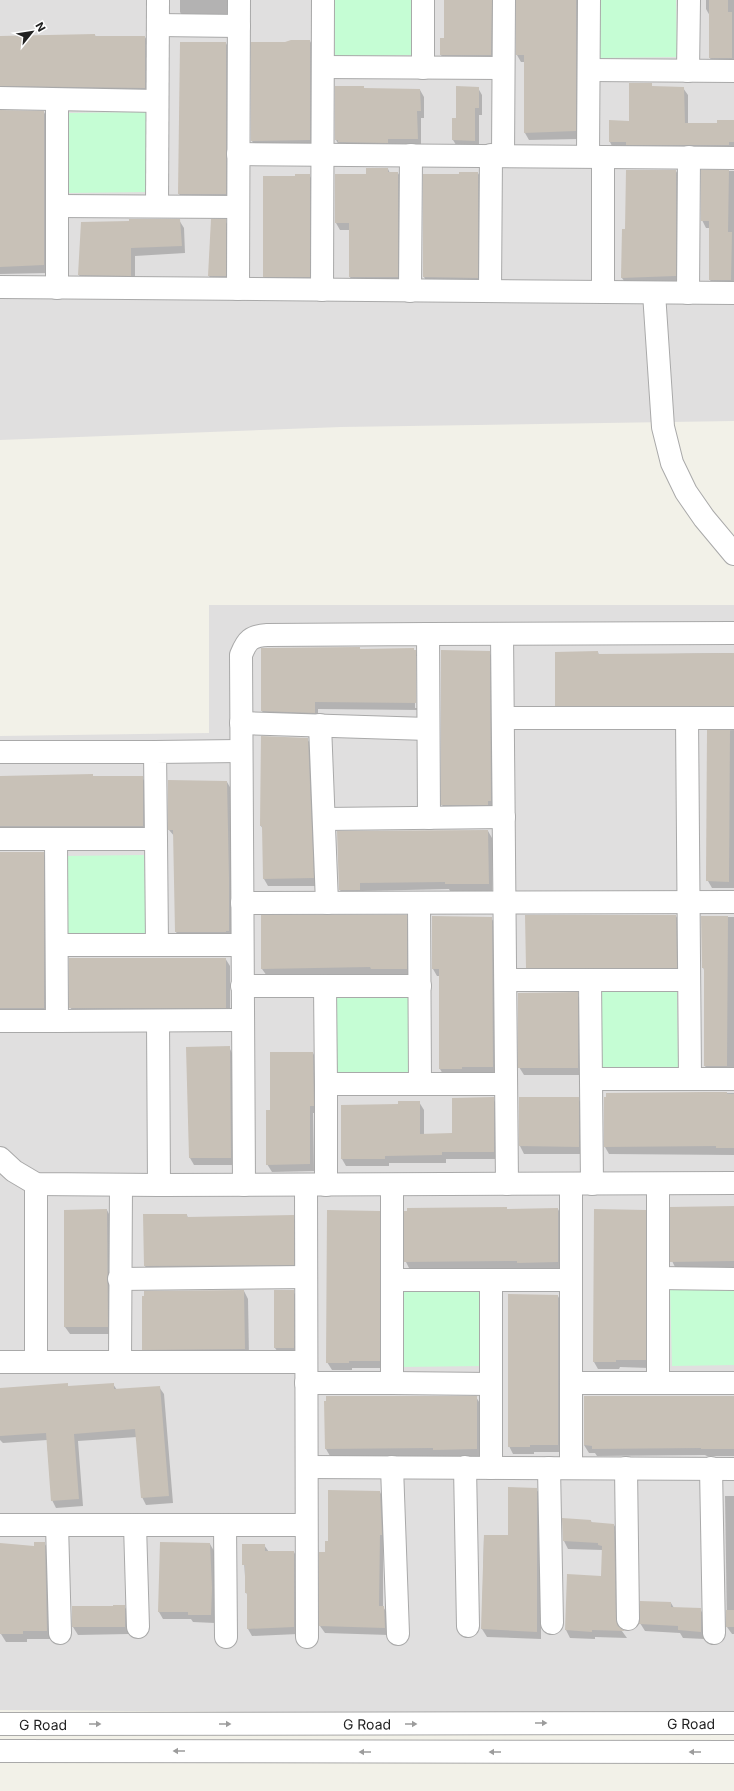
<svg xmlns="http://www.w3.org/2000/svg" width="734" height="1791" viewBox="0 0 734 1791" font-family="Inter,sans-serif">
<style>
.residential{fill:#e0dfdf}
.park{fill:#c5fdd4}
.shadow{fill:#0003;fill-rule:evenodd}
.building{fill:#c8c1b7}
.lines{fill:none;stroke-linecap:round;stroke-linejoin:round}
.minor-casing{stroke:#a9a9a9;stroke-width:24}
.tertiary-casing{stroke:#a9a9a9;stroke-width:24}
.minor{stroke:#fff;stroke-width:22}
.tertiary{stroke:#fff;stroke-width:22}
.oneway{fill:#9c9c9c}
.labels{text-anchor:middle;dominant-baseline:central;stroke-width:3.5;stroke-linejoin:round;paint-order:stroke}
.street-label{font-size:14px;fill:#222;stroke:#fff}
</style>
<rect width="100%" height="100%" fill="#f2f1e8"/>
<g class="residential">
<polygon points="0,0 734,0 734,421 341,427 0,440"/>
<polygon points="209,605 734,605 734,1716 0,1710 0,736 209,733"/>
</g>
<g class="park">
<polygon points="334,0 414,0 415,55 335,56"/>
<polygon points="597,0 676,0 677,57 597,58"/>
<polygon points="148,112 149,192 69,193 68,113"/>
<polygon points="144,855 146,935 66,936 65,856"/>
<polygon points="677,988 678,1068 598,1069 597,989"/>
<polygon points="411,995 413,1075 333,1076 332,997"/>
<polygon points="479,1286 481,1366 401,1367 399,1287"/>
<polygon points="734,1286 734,1365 672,1366 670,1287"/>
</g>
<g class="shadow">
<polygon points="180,0 233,0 230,20 184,19 180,12"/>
<polygon points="445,0 498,0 495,62 445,62 441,55 445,39"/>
<polygon points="517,0 582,0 579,139 529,140 525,133 525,62 521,62 517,55"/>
<polygon points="706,0 734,0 734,66 714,66 710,58 710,16 706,9"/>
<polygon points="95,35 96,37 145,37 149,44 149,95 0,91 0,37"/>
<polygon points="310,41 314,48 314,147 256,148 252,141 285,43"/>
<polygon points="226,43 230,51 230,202 184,201 179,194"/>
<polygon points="651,84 653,88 683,88 688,95 688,124 718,124 734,121 734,153 614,150 610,142 610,121 630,122"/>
<polygon points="478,88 482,95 482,115 479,115 479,148 458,148 453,140 453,119 457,119"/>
<polygon points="364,89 420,90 424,97 424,118 421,118 421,146 340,147 336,140"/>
<polygon points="0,111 44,112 48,120 48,273 0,274"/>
<polygon points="388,169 390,173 398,173 402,180 401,284 354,285 350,277 350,230 340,230 336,223 367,175"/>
<polygon points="676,171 680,178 679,283 627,285 622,278 626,230"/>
<polygon points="702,171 734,171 734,287 714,287 710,280 710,228 706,228 702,220"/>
<polygon points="478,173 482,180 481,286 428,284 424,277 424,175 460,175"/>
<polygon points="309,175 314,182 313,284 268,284 264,276 296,177"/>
<polygon points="179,220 184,228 185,253 135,256 135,283 83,282 79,275"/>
<polygon points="225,220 229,228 229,283 213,283 209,276"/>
<path d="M360 650 415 651 419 659 420 710 318 709V720L266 718 262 711ZM415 656H417V708H415Z"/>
<polygon points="489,652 493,659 495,808 447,812 442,805"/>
<polygon points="598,652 599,655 734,653 734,713 560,713 556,705"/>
<polygon points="734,730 734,888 712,888 708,881 708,731"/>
<polygon points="307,739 312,746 317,886 268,886 264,879 263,829 261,826"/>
<polygon points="0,777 142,777 146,784 147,834 0,835"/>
<polygon points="227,782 231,789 232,938 181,940 176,932 175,837 169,830"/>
<polygon points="488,831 492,838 492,891 450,891 449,889 363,891 364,897 344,897 340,890 338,832"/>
<polygon points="0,852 43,852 47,860 48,1015 0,1016"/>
<polygon points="406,916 410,924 411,976 376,976 375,974 267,976 262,969"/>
<polygon points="676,916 680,923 680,975 531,975 527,967"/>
<polygon points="702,917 734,917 734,1074 710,1074 705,1066 705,973 703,967"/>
<polygon points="491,918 496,925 497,1074 444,1076 440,1069 440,976 437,976 433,969"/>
<polygon points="225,958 230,966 230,1015 75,1015 70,1007"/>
<polygon points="577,994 581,1001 581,1075 524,1075 519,1067"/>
<polygon points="229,1047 233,1055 235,1165 194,1165 190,1158"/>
<polygon points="313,1053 317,1061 317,1113 313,1113 314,1171 272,1172 267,1164 271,1111"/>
<polygon points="734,1093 734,1155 609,1154 605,1147 607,1094"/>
<polygon points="493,1098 497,1106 498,1159 446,1159 446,1163 389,1163 389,1166 346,1166 342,1159 399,1105 419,1102 424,1110 424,1135 453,1134"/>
<polygon points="520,1098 578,1098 582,1105 583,1154 524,1154 520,1146"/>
<polygon points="734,1207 734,1269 676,1269 672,1261"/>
<polygon points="558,1209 562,1217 562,1270 522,1270 521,1268 410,1270 406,1262 406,1212"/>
<polygon points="107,1210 111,1218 111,1334 70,1334 65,1327"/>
<polygon points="645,1211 649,1219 649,1368 620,1367 619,1369 598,1369 594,1362"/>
<polygon points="379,1212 383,1219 383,1368 352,1368 352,1370 332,1370 327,1362"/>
<polygon points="187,1215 188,1218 293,1216 297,1223 297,1272 149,1273 145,1266"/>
<polygon points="244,1291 248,1299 249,1357 148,1357 143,1349"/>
<polygon points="293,1291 297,1298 298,1355 280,1355 275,1348"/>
<polygon points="558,1296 562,1304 562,1452 534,1452 534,1454 513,1454 509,1446"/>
<polygon points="67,1384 68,1387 113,1384 117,1390 159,1387 164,1394 173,1503 146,1505 142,1497 137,1437 78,1441 83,1506 56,1508 52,1500 47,1440 3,1443 0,1440 0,1389"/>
<polygon points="584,1396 734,1396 734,1456 707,1456 705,1455 597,1456 595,1453 589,1453 584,1445"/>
<polygon points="476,1397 481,1405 481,1456 330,1456 326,1449 325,1402"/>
<polygon points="536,1489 541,1496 541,1639 487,1637 482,1629 484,1536 509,1536"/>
<polygon points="380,1492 384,1500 386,1542 383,1542 383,1607 388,1614 389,1635 325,1633 320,1626 326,1553 329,1542"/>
<polygon points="725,1496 734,1496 734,1634 732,1634 727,1627"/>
<polygon points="564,1519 591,1521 592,1523 614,1525 618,1532 619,1627 627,1638 595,1637 595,1639 570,1638 566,1630 568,1575 602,1577 602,1550 568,1549 564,1541"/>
<polygon points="44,1543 49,1550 51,1639 27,1639 27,1642 6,1642 1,1634 0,1544 35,1547"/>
<polygon points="210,1544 214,1551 216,1596 215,1623 193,1622 191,1619 163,1619 159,1612"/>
<polygon points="243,1545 264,1545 269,1552 294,1552 298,1560 298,1634 252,1636 248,1629 248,1597 246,1592"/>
<polygon points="671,1603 674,1608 700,1609 705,1617 705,1639 683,1638 680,1633 645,1631 640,1623"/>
<polygon points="124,1606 129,1613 129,1634 78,1635 73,1627 73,1607"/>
</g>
<g class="building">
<polygon points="444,0 492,0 491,55 440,55 440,38 444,38"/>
<polygon points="516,0 576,0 576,131 524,133 524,55 516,55"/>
<polygon points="709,0 728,0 728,12 732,12 732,58 709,58"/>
<polygon points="95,34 95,36 145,36 145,88 0,86 0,36"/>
<polygon points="291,40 310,40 310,140 251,141 251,42 285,42"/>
<polygon points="180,42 226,42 226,194 178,194"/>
<polygon points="629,83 652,83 652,86 684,87 685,123 717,123 717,120 734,120 734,142 729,142 729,145 626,145 626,142 609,142 609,120 629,121"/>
<polygon points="335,86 364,86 364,88 420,89 421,111 417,111 418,139 388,139 388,143 338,142 338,140 335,140"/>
<polygon points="456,86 479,87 479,108 475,108 475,141 452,140 452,118 456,118"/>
<polygon points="0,110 44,111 44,265 0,267"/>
<polygon points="366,168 388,168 388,172 398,172 398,277 349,277 349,223 335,223 335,174 366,174"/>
<polygon points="626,170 676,170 676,276 621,278 622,229 625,229"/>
<polygon points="701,170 729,170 728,232 732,232 731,280 709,280 709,221 701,221"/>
<polygon points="459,172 478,172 478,278 423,277 423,174 459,174"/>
<polygon points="295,174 310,174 310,277 263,277 263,176 295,176"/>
<polygon points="129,219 180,219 182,246 131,248 131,276 78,275 81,222 129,221"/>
<polygon points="211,219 226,219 226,276 208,276"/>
<polygon points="360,647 360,649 414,648 414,650 416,650 416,703 315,702 315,713 261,711 261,648"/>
<polygon points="441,650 490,651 491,801 488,801 488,805 441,805"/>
<polygon points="598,651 598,654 734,653 734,706 555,706 555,652"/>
<polygon points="707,730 730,730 729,882 706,881"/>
<polygon points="261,736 308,738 314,878 263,879 262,826 260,826"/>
<polygon points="93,774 93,776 143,776 143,826 0,826 0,776"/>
<polygon points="168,780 227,781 229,878 229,931 226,931 226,932 175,932 173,830 168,830"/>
<polygon points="488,830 489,884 445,884 445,882 360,883 360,890 339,890 337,831"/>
<rect x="0" y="852" width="44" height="156"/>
<polygon points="261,915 407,915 407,969 371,969 370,967 261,969"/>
<polygon points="525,915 676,915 677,968 526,968"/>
<polygon points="432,916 492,917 493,1067 462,1067 462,1069 439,1069 439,969 432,969"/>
<polygon points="701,916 728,916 727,1066 704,1066 704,968 702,968"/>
<rect x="69" y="958" width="157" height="50"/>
<polygon points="578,992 578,1068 518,1068 518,993"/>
<polygon points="230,1046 231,1158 189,1158 186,1047"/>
<polygon points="270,1052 313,1052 314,1106 310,1106 310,1164 266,1165 266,1110 270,1110"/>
<polygon points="705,1092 727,1092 727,1094 734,1094 734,1148 716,1148 716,1146 604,1147 604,1097 606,1097 606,1093"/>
<polygon points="494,1097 494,1152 442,1152 442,1155 385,1156 385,1159 341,1159 341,1105 398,1104 398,1101 420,1101 420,1134 452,1133 452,1098"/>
<polygon points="519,1097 579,1097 579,1147 519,1146"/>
<polygon points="734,1206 734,1261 670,1262 670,1207"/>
<polygon points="507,1207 507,1209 558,1208 558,1262 517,1263 517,1261 404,1262 404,1211 407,1211 407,1208"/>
<polygon points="107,1209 108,1327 64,1327 64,1210"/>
<polygon points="594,1209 646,1210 646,1360 616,1360 616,1362 593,1362"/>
<polygon points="327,1210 380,1211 380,1361 349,1361 349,1363 326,1363"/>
<polygon points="143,1214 187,1214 187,1217 294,1215 294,1265 144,1266"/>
<polygon points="244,1290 245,1349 142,1350 142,1296 144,1296 144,1291"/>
<rect x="274" y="1290" width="20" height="58"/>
<polygon points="508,1294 558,1295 558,1445 530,1445 530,1447 508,1447"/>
<polygon points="68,1383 68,1386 114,1383 114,1389 160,1386 169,1496 141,1498 135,1429 74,1434 79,1499 51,1501 46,1433 0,1436 0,1388"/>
<polygon points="326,1396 477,1396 477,1449 433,1450 433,1448 325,1449 324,1401 326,1401"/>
<polygon points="584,1396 734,1396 734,1449 701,1449 701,1448 592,1449 592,1446 584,1445"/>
<polygon points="508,1487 537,1488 537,1632 481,1629 484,1535 508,1535"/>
<polygon points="328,1490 380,1491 382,1535 380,1535 379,1606 384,1606 385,1628 319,1626 319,1552 325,1552 325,1541 328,1541"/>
<polygon points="562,1518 591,1520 591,1522 614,1524 616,1619 618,1626 625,1631 592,1630 592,1632 565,1630 567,1574 601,1576 602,1546 598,1545 598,1543 563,1541"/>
<polygon points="34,1542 45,1542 47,1631 23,1631 23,1634 0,1634 0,1543 34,1546"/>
<polygon points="160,1542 210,1543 212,1588 211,1615 188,1615 188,1612 158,1612"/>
<polygon points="242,1544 265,1544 265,1551 294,1551 294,1627 247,1629 247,1593 245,1593 245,1565 242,1565"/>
<polygon points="640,1601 671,1602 671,1607 701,1608 701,1632 678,1630 678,1626 639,1624"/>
<polygon points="113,1605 125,1605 125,1627 72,1627 72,1606 113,1606"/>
<rect x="726" y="1610" width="8" height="17"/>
</g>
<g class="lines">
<g class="minor-casing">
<g id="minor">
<polyline points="158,25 239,26"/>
<polyline points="323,67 503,68"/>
<polyline points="423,68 423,0"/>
<polyline points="589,70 734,71"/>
<polyline points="688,71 689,0"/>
<polyline points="0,98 157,101"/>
<polyline points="238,154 734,158"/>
<polyline points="503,156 504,0"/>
<polyline points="588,156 589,0"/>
<polyline points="57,206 238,207"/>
<polyline points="157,206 158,0"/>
<polyline points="0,287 734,293"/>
<polyline points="57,288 57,100"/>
<polyline points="238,289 239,0"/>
<polyline points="322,290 323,0"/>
<polyline points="410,291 411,155"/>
<polyline points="490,291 491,155"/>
<polyline points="603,292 603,157"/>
<polyline points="654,293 663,427 672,463 686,492 704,518 734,554"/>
<polyline points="688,293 689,157"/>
<polyline points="428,634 734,633"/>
<polyline points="502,634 507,1184"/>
<polyline points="504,718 734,718"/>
<polyline points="687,718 690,1079"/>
<polyline points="241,723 428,729"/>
<polyline points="320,725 327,903"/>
<polyline points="0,752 155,752"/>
<polyline points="324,819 504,817"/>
<polyline points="0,839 156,839 155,752 240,751"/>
<polyline points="156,839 157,945 242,945"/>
<polyline points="242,903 734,902"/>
<polyline points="419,903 420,1084 506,1084"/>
<polyline points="57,945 157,945"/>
<polyline points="506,980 689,980"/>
<polyline points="590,980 592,1184"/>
<polyline points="242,986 420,986"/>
<polyline points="325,986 326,1084 420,1084"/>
<polyline points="0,1021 57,1021 56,839"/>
<polyline points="57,1021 243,1020"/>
<polyline points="158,1021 159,1185"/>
<polyline points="591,1079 734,1079"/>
<polyline points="326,1084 326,1185"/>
<polyline points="36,1184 36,1362"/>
<polyline points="571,1184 571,1468"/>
<path d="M244 1185 241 655C247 640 251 636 267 635L428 634 429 818"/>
<polyline points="306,1185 307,1637"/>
<polyline points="658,1278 734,1279"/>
<polyline points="119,1279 306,1277"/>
<polyline points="392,1280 491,1280"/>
<polyline points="0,1362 306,1362"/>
<polyline points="120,1362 121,1185"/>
<polyline points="306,1383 392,1383 392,1185"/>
<polyline points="392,1383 491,1384"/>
<polyline points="571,1383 658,1383 658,1184"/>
<polyline points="658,1383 734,1383"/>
<polyline points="307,1467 734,1469"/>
<polyline points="392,1467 398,1634"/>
<polyline points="465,1467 468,1626"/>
<polyline points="491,1468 491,1280 571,1280"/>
<polyline points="549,1468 552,1623"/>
<polyline points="626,1468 628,1619"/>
<polyline points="711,1468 714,1633"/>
<polyline points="0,1525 306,1525"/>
<polyline points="57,1525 60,1633"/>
<polyline points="135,1525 138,1627"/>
<polyline points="225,1525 226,1637"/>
</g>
</g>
<g class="tertiary-casing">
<g id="tertiary">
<polyline points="0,1158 14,1171 36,1184 159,1185 734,1183"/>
<path id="s1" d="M0 1724 734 1723"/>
<polyline points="0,1751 734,1752"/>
</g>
</g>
<use href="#minor" class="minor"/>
<use href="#tertiary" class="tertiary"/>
</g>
<defs><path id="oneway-solid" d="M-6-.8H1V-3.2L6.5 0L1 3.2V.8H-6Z"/></defs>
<g class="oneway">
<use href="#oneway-solid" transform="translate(541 1723)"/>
<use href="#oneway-solid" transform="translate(95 1724)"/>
<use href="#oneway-solid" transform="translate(225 1724)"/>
<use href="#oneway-solid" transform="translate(411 1724)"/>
<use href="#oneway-solid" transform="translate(179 1751) rotate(-180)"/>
<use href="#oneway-solid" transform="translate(365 1752) rotate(-180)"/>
<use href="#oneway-solid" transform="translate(495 1752) rotate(-180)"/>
<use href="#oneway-solid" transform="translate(695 1752) rotate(-180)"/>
</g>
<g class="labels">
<g class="street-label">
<text stroke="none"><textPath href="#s1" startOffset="691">G Road</textPath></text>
<text stroke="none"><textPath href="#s1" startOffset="43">G Road</textPath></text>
<text stroke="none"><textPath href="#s1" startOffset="367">G Road</textPath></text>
</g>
</g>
<g transform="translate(32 32) rotate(60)" stroke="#ffffff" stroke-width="3" paint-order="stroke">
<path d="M0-3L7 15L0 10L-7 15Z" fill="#222222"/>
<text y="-6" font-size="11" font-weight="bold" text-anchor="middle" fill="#222222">N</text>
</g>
</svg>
